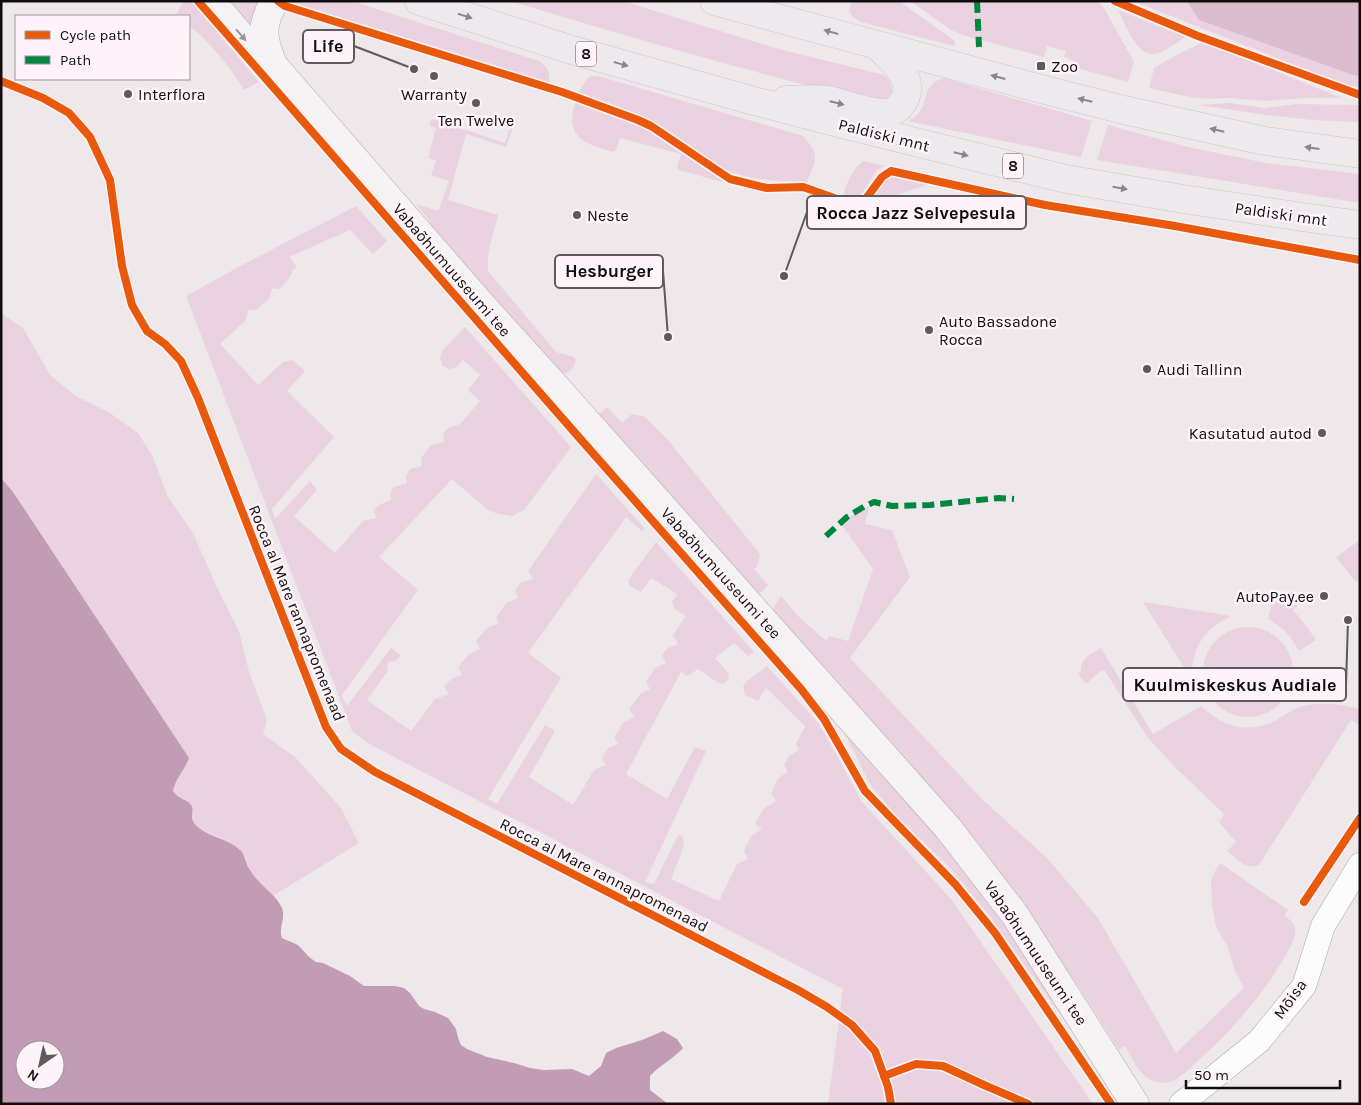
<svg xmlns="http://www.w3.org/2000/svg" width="1361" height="1105" viewBox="0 0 1361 1105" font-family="Karla,sans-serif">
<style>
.green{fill:#ead2e0}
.forest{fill:#dcbdd0}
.water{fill:#c19cb4;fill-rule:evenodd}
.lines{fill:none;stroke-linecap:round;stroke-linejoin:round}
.street-casing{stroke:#aea9ac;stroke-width:25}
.secondary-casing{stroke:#aea9ac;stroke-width:29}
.primary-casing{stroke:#c9c7c8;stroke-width:29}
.street{stroke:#fcfcfc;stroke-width:24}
.secondary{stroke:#f5f2f4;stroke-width:28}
.primary{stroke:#eee9ec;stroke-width:28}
.quiet{stroke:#00873e;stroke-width:6;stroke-dasharray:12 6;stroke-linecap:butt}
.cycleway-casing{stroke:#fdf3f9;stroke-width:11}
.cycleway{stroke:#e8590c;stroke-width:8}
.oneway{fill:#8b8689}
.oneway2{fill:#9a9698}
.poi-dot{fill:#5e5a5c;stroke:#fdf3f9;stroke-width:2}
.labels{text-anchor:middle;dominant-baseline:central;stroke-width:5;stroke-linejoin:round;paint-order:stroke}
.shield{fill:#fdf3f9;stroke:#585255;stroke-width:1}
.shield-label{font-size:15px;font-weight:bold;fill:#110d0f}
.poi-label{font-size:16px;fill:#110d0f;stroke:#fdf3f9;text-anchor:start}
.street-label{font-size:16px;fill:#110d0f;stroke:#fdf3f9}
.leader{fill:none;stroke:#5e5a5c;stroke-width:2}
.callout-dot{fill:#5e5a5c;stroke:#fdf3f9;stroke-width:2}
.callout{fill:#fdf3f9;stroke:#5e5a5c;stroke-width:2}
.callout-label{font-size:18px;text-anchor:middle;font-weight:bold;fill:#110d0f}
</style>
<rect width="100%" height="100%" fill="#eee8eb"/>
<g class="green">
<path d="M184 1H191L259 82 244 90C229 65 211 44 189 25V16H175Z"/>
<polygon points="221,1 258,1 249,27"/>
<path d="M288 1H352L539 61C548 66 550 73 549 83Z"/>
<path d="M510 1H623L775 48 884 75 890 81 892 92 885 101 875 103C752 72 631 38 510 1Z"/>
<polygon points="851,1 899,1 955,41 954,46 861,22 853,17 849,11"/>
<polygon points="910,1 1097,1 1104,8 1134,62 1128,82 1073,67 1074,61 1064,57 1066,51 1047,46 1044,57 963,35 951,30"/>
<polygon points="1133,1 1187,1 1353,75 1360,76 1360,88 1340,83"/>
<path d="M1118 10 1186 37C1178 41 1162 54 1154 54 1136 56 1125 23 1118 10Z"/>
<polygon points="1203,42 1342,98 1305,98 1267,101 1228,98 1209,99 1190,97 1149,88 1154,68 1171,58"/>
<path d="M591 76H598L803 136C821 156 816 159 807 182 776 181 745 181 718 165 696 152 676 133 654 122 630 110 603 102 578 93L587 79Z"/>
<path d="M943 78 1092 121 1081 157 908 121C911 119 915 117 918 114 930 100 920 87 943 78Z"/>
<path d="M575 102 621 119 644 128 726 183 679 170 677 167 681 154 620 138 616 150 614 152C585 144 564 138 575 102Z"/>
<polygon points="1230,103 1265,108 1296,104 1360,105 1360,122 1312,120 1267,115 1198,105"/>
<path d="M431 119H433L505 143 512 122 514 124 506 147 466 134 448 200 498 215C494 233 486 252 488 271L556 352 574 357 576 360C573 368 571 373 562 374L426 225 430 221 416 204 438 211 449 181 431 175 436 161 428 158 436 128 430 126Z"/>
<polygon points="1108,125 1188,147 1266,163 1360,174 1360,203 1097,160"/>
<path d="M863 161 885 166 877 170 858 199H854L843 196C848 180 851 172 863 161Z"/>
<path d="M891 177 927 185 899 194 886 203 873 216 841 215 837 212 838 207C846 206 854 213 862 211 874 207 874 184 891 177Z"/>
<polygon points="356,206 387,241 373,254 350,230 289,257 297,267 294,269 288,280 279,289 272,288 269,299 256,310 249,310 245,321 220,344 258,385 283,362 292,360 305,371 287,391 334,437 272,509 275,519 310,481 317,490 294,516 335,553 363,521 376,518 374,510 379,505 391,500 390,493 394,487 407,483 406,476 410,469 422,466 421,458 431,445 444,442 443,434 448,428 460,424 480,401 468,390 480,375 463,360 455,368 449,369 443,366 440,358 442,351 465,327 571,447 524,510 512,516 498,514 488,510 452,479 379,557 418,590 342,695 347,706 391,648 401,655 396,661 388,662 387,672 367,700 411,731 435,699 449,694 444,686 451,679 462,675 458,667 468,655 480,649 476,641 487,628 499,623 496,618 506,603 518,598 515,591 520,583 533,579 528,571 596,474 645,529 642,531 626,517 528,653 561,678 488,799 497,804 545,725 555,731 529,777 573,805 594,770 606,765 602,758 608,748 618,744 614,737 624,722 635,717 629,709 641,693 650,689 646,682 655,668 666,663 662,655 668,648 678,644 673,635 686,616 675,609 672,602 677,594 651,578 641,592 630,586 628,581 631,576 656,542 754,652 748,656 734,643 715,658 729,674 728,680 723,684 717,682 698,669 688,676 681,672 626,774 667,799 695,747 706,751 645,882 654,884 678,835 683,836 684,846 671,879 719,901 737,864 748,859 744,851 751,836 762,829 755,824 763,809 776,801 771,794 778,778 788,772 784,765 789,756 799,750 796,744 805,726 766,688 758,701 745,695 743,687 747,681 767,666 819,724 835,752 862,802 951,899 1093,1104 828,1104 843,989 369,744 352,731 186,296 244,264"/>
<path d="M1 313 23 328 50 375 76 396 110 413 138 433 152 455 168 497 193 533 214 581 239 631 249 672 267 720 263 734 295 757 341 808 359 843 273 896C267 886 255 880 249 870 247 866 247 862 246 858 243 853 234 845 229 842 219 836 206 835 197 827 191 821 191 816 193 809L185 801 176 796 173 791 174 785 186 765 13 492 1 478Z"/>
<path d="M607 407 622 423 632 414 645 417 668 440 760 554 757 567 754 569 768 585C764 591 762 593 755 593L596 417Z"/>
<path d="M869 506 865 524 892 530 910 577 850 658 981 798 1047 858 1098 918 1176 1053 1244 988 1235 971 1228 948 1216 926 1212 905 1211 881 1213 875 1220 863 1288 910 1285 915C1289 919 1295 924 1295 930 1296 940 1288 950 1284 958 1262 996 1234 1028 1201 1058 1193 1065 1185 1074 1175 1080 1170 1083 1162 1083 1157 1082 1141 1080 1132 1058 1125 1046L1119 1050 1080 989 1017 899 773 611 774 606 781 596 797 615 826 641 829 636 848 641 873 569 842 525 849 517Z"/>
<polygon points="1360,540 1360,581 1355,581 1336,557"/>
<path d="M1272 601 1297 605 1293 611 1301 619 1316 640 1299 651C1290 635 1284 628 1268 619Z"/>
<path d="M1143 602 1231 616C1203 630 1191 648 1192 680Z"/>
<circle cx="1248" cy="672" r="45"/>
<path d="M1101 648 1153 734 1201 706C1223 727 1247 734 1275 721 1282 717 1288 712 1295 709 1313 700 1341 704 1360 709V725L1351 720 1259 865C1247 871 1236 858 1227 851L1236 842 1219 822 1224 814 1177 769 1148 738 1105 671 1102 670 1086 684 1078 674 1081 671C1081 657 1090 655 1101 648Z"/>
<polygon points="846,733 934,829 993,904 1067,1021 1064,1020 989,915 950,868 892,811 869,783 846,736"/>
</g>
<polygon class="forest" points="1187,1 1360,1 1360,76 1353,75 1199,20"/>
<path class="water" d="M1 478 13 492 189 758C185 770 175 779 173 791 179 800 187 799 191 805 196 811 186 818 199 828 211 838 228 838 240 850 246 855 245 864 250 870 257 883 276 894 282 908 286 919 278 928 282 938L298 945 309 957 316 962 323 963 350 976 364 986H395L404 988 410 993 419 1006 424 1009 435 1012 448 1018 456 1029 458 1038 461 1045 467 1049 487 1057 514 1063 530 1068 544 1070 572 1069 589 1076 601 1066 606 1053 616 1048 642 1040 663 1031 677 1039 683 1048C673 1059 660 1065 650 1076V1090L668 1104H1ZM25 1050H55V1080H25Z"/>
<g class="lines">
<g class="street-casing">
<polyline id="street" points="1181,1104 1259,1041 1304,986 1323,926 1360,865"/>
</g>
<g class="secondary-casing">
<g id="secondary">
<polyline points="211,1 254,51 274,66 479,302 563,395 948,828 1015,915 1135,1104"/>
<path d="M274 66C263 41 259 26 275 1"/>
</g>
</g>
<g class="primary-casing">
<g id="primary">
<polyline points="419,1 572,50 754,101 846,125 1066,179 1183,199 1309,218 1360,225"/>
<polyline points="714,1 1045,90 1124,110 1265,141 1360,154"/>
<path d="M786 100C799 100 814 98 828 100 847 104 867 114 888 113 894 112 899 108 903 102 917 78 893 62 878 46"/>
</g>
</g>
<use href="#street" class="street"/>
<use href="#secondary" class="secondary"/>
<use href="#primary" class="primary"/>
<g class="quiet">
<polyline points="977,1 979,47"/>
<polyline points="826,536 847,517 865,506 874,502 892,506 930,505 999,498 1014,499"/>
</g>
<g class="cycleway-casing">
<g id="cycleway">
<polyline points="198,1 576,434 801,689 824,719 865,791 955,884 995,933 1111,1104"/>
<polyline points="278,1 285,6 562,92 638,120 651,126 730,179 767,188 803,187 840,200 859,204 865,200 882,177 891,171 1045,205 1175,226 1360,260"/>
<polyline points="1115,1 1198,36 1360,95"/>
<polyline points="1,81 43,98 69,113 90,137 110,180 122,266 132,305 147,331 165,344 181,361 198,398 326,727 341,749 375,772 798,990 827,1007 852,1025 875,1051 888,1087 891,1104"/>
<polyline points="1304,902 1360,818"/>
<polyline points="884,1076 916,1064 943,1066 984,1085 1028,1104"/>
</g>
</g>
<use href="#cycleway" class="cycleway"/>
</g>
<defs><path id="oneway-solid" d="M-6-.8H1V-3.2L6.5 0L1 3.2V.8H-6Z" transform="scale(1.25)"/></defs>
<g class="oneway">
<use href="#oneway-solid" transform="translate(465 16) rotate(18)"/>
<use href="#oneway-solid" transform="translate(831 32) rotate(-164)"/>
<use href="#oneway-solid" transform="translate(621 64) rotate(16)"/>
<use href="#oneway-solid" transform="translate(998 77) rotate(-165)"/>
<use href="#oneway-solid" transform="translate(1085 100) rotate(-166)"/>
<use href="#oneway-solid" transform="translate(837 103) rotate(14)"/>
<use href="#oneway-solid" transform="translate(1217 130) rotate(-167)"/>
<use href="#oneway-solid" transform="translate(1312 148) rotate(-172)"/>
<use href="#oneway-solid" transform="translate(961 154) rotate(14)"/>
<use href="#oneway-solid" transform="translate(1120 188) rotate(10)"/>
</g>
<use class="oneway2" href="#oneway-solid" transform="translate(241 35) rotate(49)"/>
<g class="poi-dot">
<rect x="1036" y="61" width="10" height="10" rx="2.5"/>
<circle cx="434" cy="76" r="5"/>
<circle cx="128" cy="94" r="5"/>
<circle cx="476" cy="103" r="5"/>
<circle cx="577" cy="215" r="5"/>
<circle cx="929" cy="330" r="5"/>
<circle cx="1147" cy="369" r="5"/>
<circle cx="1322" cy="433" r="5"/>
<circle cx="1324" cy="596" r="5"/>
</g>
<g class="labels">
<g class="shield">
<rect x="576" y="41.5" width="20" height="25" rx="4"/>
<rect x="1003" y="153.5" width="20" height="25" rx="4"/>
</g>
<g class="shield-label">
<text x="586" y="54">8</text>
<text x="1013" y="166">8</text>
</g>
<g class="poi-label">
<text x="1051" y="66">Zoo</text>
<text x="138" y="94">Interflora</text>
<text x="434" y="94" text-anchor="middle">Warranty</text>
<text x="476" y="120" text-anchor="middle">Ten Twelve</text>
<text x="587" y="215">Neste</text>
<text x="939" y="321">Auto Bassadone<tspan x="939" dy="18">Rocca</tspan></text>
<text x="1157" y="369">Audi Tallinn</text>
<text x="1312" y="433" text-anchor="end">Kasutatud autod</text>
<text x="1314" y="596" text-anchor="end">AutoPay.ee</text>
</g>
<g class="street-label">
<text transform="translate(884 135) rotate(14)">Paldiski mnt</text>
<text transform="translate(1281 214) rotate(8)">Paldiski mnt</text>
<text transform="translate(452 270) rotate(49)">Vabaõhumuuseumi tee</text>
<text transform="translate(721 573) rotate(48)">Vabaõhumuuseumi tee</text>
<text transform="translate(297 613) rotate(68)">Rocca al Mare rannapromenaad</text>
<text transform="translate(604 875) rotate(27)">Rocca al Mare rannapromenaad</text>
<text transform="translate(1036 953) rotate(56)">Vabaõhumuuseumi tee</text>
<text transform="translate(1290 999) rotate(-54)">Mõisa</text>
</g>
</g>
<path class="leader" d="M414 69L354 46M784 276L807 212M668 337L663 271M1348 620L1346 685"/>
<g class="callout-dot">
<circle cx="414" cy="69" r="5"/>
<circle cx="784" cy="276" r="5"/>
<circle cx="668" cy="337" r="5"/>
<circle cx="1348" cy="620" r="5"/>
</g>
<g class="callout">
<rect x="303" y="30" width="51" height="33" rx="5"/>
<rect x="807" y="196" width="219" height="33" rx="5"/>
<rect x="555" y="255" width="108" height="33" rx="5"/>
<rect x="1123" y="668" width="223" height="33" rx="5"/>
</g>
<g class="callout-label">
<text x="328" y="52">Life</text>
<text x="916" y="219">Rocca Jazz Selvepesula</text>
<text x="609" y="277">Hesburger</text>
<text x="1235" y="691">Kuulmiskeskus Audiale</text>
</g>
<rect width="1361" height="1105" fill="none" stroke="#110d0f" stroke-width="5"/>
<rect x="15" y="15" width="175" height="65" fill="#fdf3f9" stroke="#9f979b"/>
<rect x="25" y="31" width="25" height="8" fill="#e8590c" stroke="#9f979b"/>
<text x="60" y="40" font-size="15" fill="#110d0f">Cycle path</text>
<rect x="25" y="56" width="25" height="8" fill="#00873e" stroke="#9f979b"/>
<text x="60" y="65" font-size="15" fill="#110d0f">Path</text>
<g transform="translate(40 1065) rotate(214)"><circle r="24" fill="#fdf3f9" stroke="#9f979b"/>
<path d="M0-4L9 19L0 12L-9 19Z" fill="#5e5a5c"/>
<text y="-8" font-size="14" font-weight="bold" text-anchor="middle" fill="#110d0f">N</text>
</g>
<path d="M1186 1080v8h154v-8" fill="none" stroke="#110d0f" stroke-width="2.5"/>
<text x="1194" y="1080" font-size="15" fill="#110d0f" stroke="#fdf3f9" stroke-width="4" paint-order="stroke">50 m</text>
</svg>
